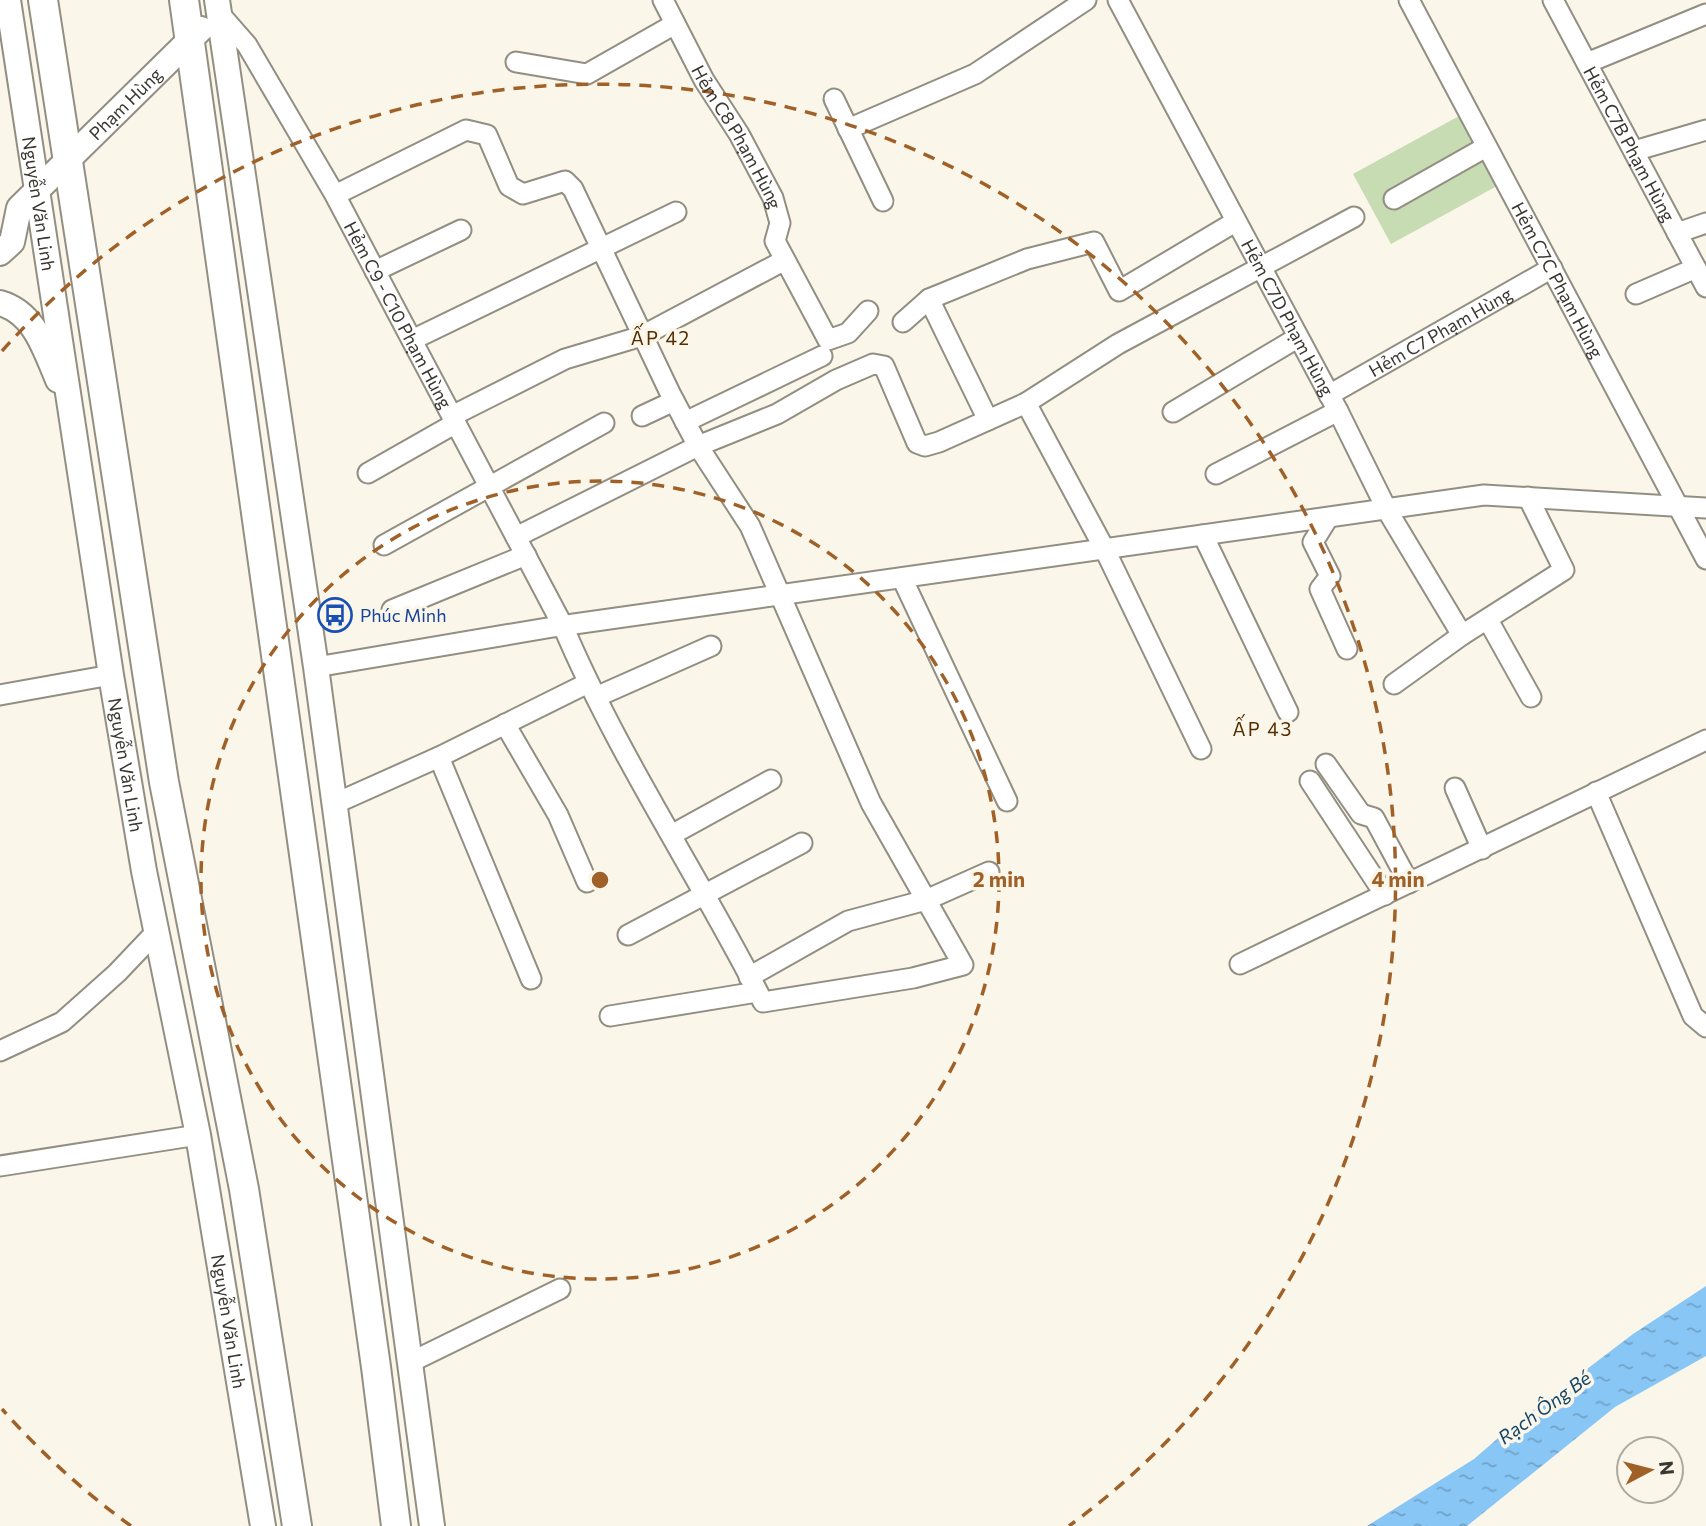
<svg xmlns="http://www.w3.org/2000/svg" width="1706" height="1526" viewBox="0 0 1706 1526" font-family="Commissioner,sans-serif">
<style>
.pitch{fill:#c7dcb3}
.water{fill:url(#water-ripples)}
.lines{fill:none;stroke-linecap:round;stroke-linejoin:round}
.minor-casing{stroke:#928e82;stroke-width:23}
.major-casing{stroke:#928e82;stroke-width:28}
.highway-casing{stroke:#928e82;stroke-width:32}
.minor{stroke:#fff;stroke-width:19}
.major{stroke:#fff;stroke-width:24}
.highway{stroke:#fff;stroke-width:28}
.ring{fill:none;stroke:#a06129;stroke-width:3.5;stroke-dasharray:12 9}
.labels{text-anchor:middle;dominant-baseline:central;stroke-width:7;stroke-linejoin:round;paint-order:stroke}
.street-label{font-size:18px;fill:#393732;stroke:#faf6e9}
.transit-label{font-size:18px;fill:#164399;stroke:#faf6e9;text-anchor:start}
.neighbourhood-label{font-size:19px;letter-spacing:2px;fill:#562c01;stroke:#faf6e9}
.water-label{font-size:19px;font-style:italic;fill:#174666;stroke:#faf6e9}
.centre{fill:#a06129;stroke:#faf6e9;stroke-width:3.5}
.ring-label{font-size:21px;text-anchor:middle;font-weight:bold;fill:#a06129;stroke:#faf6e9;stroke-width:7;stroke-linejoin:round;paint-order:stroke}
</style>
<defs>
<pattern id="water-ripples" width="26" height="14" patternUnits="userSpaceOnUse" patternTransform="scale(1.75)"><rect width="26" height="14" fill="#88c6f5"/><path d="M2 4q2-2 4 0t4 0M15 11q2-2 4 0t4 0" fill="none" stroke="#70a2c7"/></pattern>
</defs>
<rect width="100%" height="100%" fill="#faf6e9"/>
<polygon class="pitch" points="1459,116 1497,186 1391,244 1353,174"/>
<polygon class="water" points="1706,1286 1706,1356 1615,1407 1467,1526 1367,1526 1474,1459 1511,1427 1633,1334"/>
<g class="lines">
<g class="minor-casing">
<g id="minor">
<path id="s1" d="M663 0 704 80 739 134 773 198 780 223 775 241 828 340 848 333 868 311"/>
<path id="s2" d="M1118 0 1338 411 1387 510 1462 635"/>
<path id="s3" d="M1409 0 1706 559"/>
<path id="s4" d="M1553 0 1706 287"/>
<path id="s5" d="M219 13 247 45 335 195 563 626C618 756 699 876 763 1002L913 978 963 965 871 803 750 526 698 446 671 395 573 189 565 181 523 194 509 186 487 135 466 130 335 195"/>
<polyline points="516,62 587,74 675,24"/>
<polyline points="1587,63 1706,14"/>
<polyline points="834,99 883,201"/>
<polyline points="848,129 975,74 1086,0"/>
<polyline points="1634,151 1706,130"/>
<polyline points="1394,199 1486,147"/>
<polyline points="1677,233 1706,223"/>
<polyline points="375,271 461,230"/>
<polyline points="1636,294 1696,268"/>
<polyline points="929,299 1027,259 1094,242 1119,291 1235,222"/>
<polyline points="903,322 929,299 988,420"/>
<polyline points="412,340 676,212"/>
<path id="s6" d="M1329 395 1552 268"/>
<polyline points="1026,403 1104,548 1201,749"/>
<polyline points="1173,412 1297,338"/>
<polyline points="452,416 565,359 642,336 783,261"/>
<polyline points="642,416 674,401"/>
<polyline points="685,422 822,356"/>
<polyline points="368,473 456,423"/>
<polyline points="1216,474 1338,411"/>
<polyline points="1328,518 1313,542 1330,576 1320,589 1347,649"/>
<polyline points="1203,535 1288,712"/>
<polyline points="516,537 698,446 777,414 836,380 873,364 884,366 917,443 925,446 939,442 1026,403 1118,344 1354,217"/>
<polyline points="384,545 604,423"/>
<polyline points="902,578 1007,801"/>
<polyline points="392,610 526,555"/>
<polyline points="1488,620 1531,697"/>
<polyline points="316,667 553,627 1484,495 1706,508"/>
<polyline points="1394,684 1462,635 1564,570 1528,497"/>
<polyline points="0,695 111,675"/>
<polyline points="596,697 711,646"/>
<polyline points="505,724 558,815 587,882"/>
<polyline points="439,757 531,979"/>
<polyline points="1326,764 1361,814 1374,818 1409,883"/>
<polyline points="1310,781 1385,895"/>
<polyline points="1455,788 1482,849"/>
<polyline points="1596,792 1693,1016 1706,1027"/>
<polyline points="334,804 439,757 588,683"/>
<polyline points="673,834 771,780"/>
<polyline points="628,935 802,843"/>
<polyline points="1240,964 1706,740"/>
<polyline points="749,977 848,921 926,900 989,872"/>
<polyline points="610,1016 757,992"/>
<polyline points="0,1051 62,1022 117,973 156,932"/>
<polyline points="0,1166 198,1135"/>
<polyline points="411,1362 560,1289"/>
</g>
</g>
<g class="major-casing">
<g id="major">
<path id="s7" d="M8 0 111 675 144 871 198 1135 263 1526"/>
<polyline points="217,0 316,667 432,1526"/>
<path id="s8" d="M0 253 12 242 19 208 201 29"/>
<path d="M0 303C35 313 45 350 58 380"/>
</g>
</g>
<g class="highway-casing">
<g id="highway">
<polyline points="43,0 164,782 244,1189 297,1526"/>
<polyline points="184,0 376,1367 396,1526"/>
</g>
</g>
<use href="#minor" class="minor"/>
<use href="#major" class="major"/>
<use href="#highway" class="highway"/>
</g>
<g class="ring">
<circle cx="600" cy="880" r="399"/>
<path d="M131 1526A798 798 0 0 1 2 1409M2 351A798 798 0 1 1 1069 1526"/>
</g>
<defs>
<g id="bus-ring" transform="scale(1.75)"><circle r="9.5" fill="#faf6e9" stroke="#1a4fb4" stroke-width="1.5"/><path d="M-5-6H5V4H4V6H2V4H-2V6H-4V4H-5ZM-3.5-4V0h7V-4ZM-3.5 1.2v1.5H-2V1.2ZM2 1.2v1.5H3.5V1.2Z" fill="#1a4fb4"/></g>
</defs>
<g fill-rule="evenodd">
<use href="#bus-ring" x="335" y="615"/>
</g>
<g class="labels">
<g class="street-label">
<text stroke="none"><textPath href="#s8" startOffset="200">Phạm Hùng</textPath></text>
<text stroke="none"><textPath href="#s1" startOffset="156">Hẻm C8 Phạm Hùng</textPath></text>
<text stroke="none"><textPath href="#s4" startOffset="163">Hẻm C7B Phạm Hùng</textPath></text>
<text stroke="none"><textPath href="#s7" startOffset="206">Nguyễn Văn Linh</textPath></text>
<text stroke="none"><textPath href="#s3" startOffset="317">Hẻm C7C Phạm Hùng</textPath></text>
<text stroke="none"><textPath href="#s5" startOffset="352">Hẻm C9 - C10 Phạm Hùng</textPath></text>
<text stroke="none"><textPath href="#s2" startOffset="360">Hẻm C7D Phạm Hùng</textPath></text>
<text stroke="none"><textPath href="#s6" startOffset="128">Hẻm C7 Phạm Hùng</textPath></text>
<text stroke="none"><textPath href="#s7" startOffset="774">Nguyễn Văn Linh</textPath></text>
<text stroke="none"><textPath href="#s7" startOffset="1340">Nguyễn Văn Linh</textPath></text>
</g>
<g class="transit-label">
<text x="360" y="615">Phúc Minh</text>
</g>
<g class="neighbourhood-label">
<text x="661" y="337">ẤP 42</text>
<text x="1263" y="728">ẤP 43</text>
</g>
<g class="water-label">
<text transform="translate(1544 1407) rotate(-36)">Rạch Ông Bé</text>
</g>
</g>
<circle cx="600" cy="880" r="10" class="centre"/>
<g class="ring-label">
<text x="999" y="887">2 min</text>
<text x="1398" y="887">4 min</text>
</g>
<g transform="translate(1650 1470) rotate(83)"><circle r="33" fill="#faf6e9" stroke="#adaaa0" stroke-width="2"/>
<path d="M0-5L12 26L0 18L-12 26Z" fill="#a06129"/>
<text y="-10" font-size="19" font-weight="bold" text-anchor="middle" fill="#393732">N</text>
</g>
</svg>
